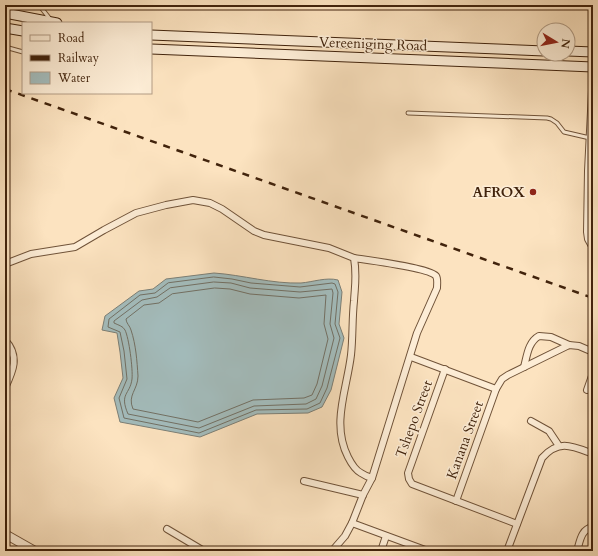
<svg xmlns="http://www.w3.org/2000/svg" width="598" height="556" viewBox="0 0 598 556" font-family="Cardo,serif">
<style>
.water{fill:#a3bcbc;stroke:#7c7f76}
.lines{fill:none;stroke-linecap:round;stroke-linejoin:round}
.shore{stroke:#727064;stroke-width:1}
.service-casing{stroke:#705339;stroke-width:5}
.minor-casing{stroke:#705339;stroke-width:8}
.tertiary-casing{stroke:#705339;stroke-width:10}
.secondary-casing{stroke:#41230c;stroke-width:11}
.service{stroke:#fdedd6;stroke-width:3}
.minor{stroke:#fdedd6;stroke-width:6}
.tertiary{stroke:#fdedd6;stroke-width:8}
.secondary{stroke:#fdedd6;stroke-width:9}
.rail{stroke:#41230c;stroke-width:2.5;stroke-dasharray:7 7;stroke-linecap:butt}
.poi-dot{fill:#8f2418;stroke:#fdedd6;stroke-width:1.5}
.labels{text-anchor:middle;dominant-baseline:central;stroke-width:3;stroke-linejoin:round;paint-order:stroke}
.street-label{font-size:14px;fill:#41230c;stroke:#fdedd6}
.poi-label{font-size:14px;font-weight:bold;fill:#41230c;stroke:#fdedd6;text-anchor:end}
</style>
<rect width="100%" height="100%" fill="#fce3c0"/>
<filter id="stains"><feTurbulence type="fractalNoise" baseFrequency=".005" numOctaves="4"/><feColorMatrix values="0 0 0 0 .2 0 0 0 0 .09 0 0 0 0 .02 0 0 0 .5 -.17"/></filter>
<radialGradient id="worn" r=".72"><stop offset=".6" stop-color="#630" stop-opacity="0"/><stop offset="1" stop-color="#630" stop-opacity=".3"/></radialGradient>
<path class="water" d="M214 273C243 275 272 284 301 283 313 282 326 277 338 280L342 292 339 324 344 338 331 390 322 407 308 413 257 414 200 437 120 422 114 398 123 378 120 352 117 333 102 330 105 316 139 291 153 289 166 279Z"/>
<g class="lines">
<g class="shore">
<polygon points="214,277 232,279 251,283 300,287 332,283 335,284 338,292 335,324 340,338 327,388 320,403 307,409 256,410 199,433 124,418 119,398 127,379 124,351 120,332 108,327 109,319 140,295 155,293 168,283"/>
<path d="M214 282 231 283 250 288 300 292 332 289 333 293 330 324 334 338 322 386 316 399 306 404 254 406 199 428 128 414C119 393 130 395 132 379 133 369 129 338 125 330 123 326 118 325 114 323V321L142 300 157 297 170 288Z"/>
<path d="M215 288 230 289 250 294 299 298 326 295 324 324 328 339 317 384 312 395 304 398 253 400 198 422 133 409C127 395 138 390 138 376 137 361 136 345 131 330 130 326 126 323 126 319L144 305 159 303 172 294Z"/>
</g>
<g class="service-casing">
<g id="service">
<polyline points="39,5 50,19"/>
<polyline points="5,47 23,52"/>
<polyline points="408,113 547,118 551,119 557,123 564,132 590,138"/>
</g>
</g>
<g class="minor-casing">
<g id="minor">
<polyline points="593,71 588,171 587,232 588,239 593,248"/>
<path d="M5 264 31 254 75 247 104 230 136 213 166 205 193 200 210 203 222 209 254 231 264 235 329 248 354 258C357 275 355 284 354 301 352 319 353 337 351 355 347 389 331 424 348 457 351 463 355 470 361 473 364 475 368 477 372 478"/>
<path d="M5 340C20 356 13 371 5 388"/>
<polyline points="411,357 496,389"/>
<path d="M524 367C527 356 528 342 539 336L551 337 569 345"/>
<polyline points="445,369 408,473 409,479 412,484 517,524"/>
<polyline points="587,390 593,373"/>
<polyline points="531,421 549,431 559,446"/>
<polyline points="304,481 363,495"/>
<polyline points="456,501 496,389 502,379 508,375 569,345 579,346 593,352"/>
<polyline points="352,523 428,551"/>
<polyline points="167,529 204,551"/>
<path d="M332 551 345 536 352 523 363 495 372 478 417 333 437 288C437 284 438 279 436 276 430 268 367 260 354 258"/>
<polyline points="381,551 386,536"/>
<path d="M507 551 542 458C559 439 572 446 593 454"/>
<path d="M577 551C580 541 581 529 593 527"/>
</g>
</g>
<g class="tertiary-casing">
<polyline id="tertiary" points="5,534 35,551"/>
</g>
<g class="secondary-casing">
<g id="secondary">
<polyline points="5,13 57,23"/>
<polyline points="5,28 23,31"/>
<polyline points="151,35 544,51"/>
<polyline points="151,49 593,67"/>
<polyline points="568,51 593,52"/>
</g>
</g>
<use href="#service" class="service"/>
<use href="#minor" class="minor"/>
<use href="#tertiary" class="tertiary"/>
<use href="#secondary" class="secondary"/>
<polyline class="rail" points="5,89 593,298"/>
</g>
<circle class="poi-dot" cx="533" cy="192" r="4"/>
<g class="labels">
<g class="street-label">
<text transform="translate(373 44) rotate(2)">Vereeniging Road</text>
<text transform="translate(414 419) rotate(-70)">Tshepo Street</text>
<text transform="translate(465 440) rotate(-70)">Kanana Street</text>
</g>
<g class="poi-label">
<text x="525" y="192">AFROX</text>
</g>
</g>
<rect width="598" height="556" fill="none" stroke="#fce3c0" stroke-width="20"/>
<rect x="6" y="6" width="586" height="544" fill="none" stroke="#41230c" stroke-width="2"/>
<rect x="10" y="10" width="578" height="536" fill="none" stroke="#41230c"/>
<rect x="22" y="22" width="130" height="72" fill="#fdedd6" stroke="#b29c85"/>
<rect x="30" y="35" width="20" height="6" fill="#fdedd6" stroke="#b29c85"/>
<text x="58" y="42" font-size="12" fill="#41230c">Road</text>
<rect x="30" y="55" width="20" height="6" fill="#41230c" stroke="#b29c85"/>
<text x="58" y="62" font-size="12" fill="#41230c">Railway</text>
<rect x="30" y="72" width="20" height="12" fill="#a3bcbc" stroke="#b29c85"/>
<text x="58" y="82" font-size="12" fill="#41230c">Water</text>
<g transform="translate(556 42) rotate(100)"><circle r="19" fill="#fdedd6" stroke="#b29c85"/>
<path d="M0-3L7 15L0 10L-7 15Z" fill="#8f2418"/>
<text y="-6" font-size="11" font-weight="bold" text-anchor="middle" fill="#41230c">N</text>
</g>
<rect width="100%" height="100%" filter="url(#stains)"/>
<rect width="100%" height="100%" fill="url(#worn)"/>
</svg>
